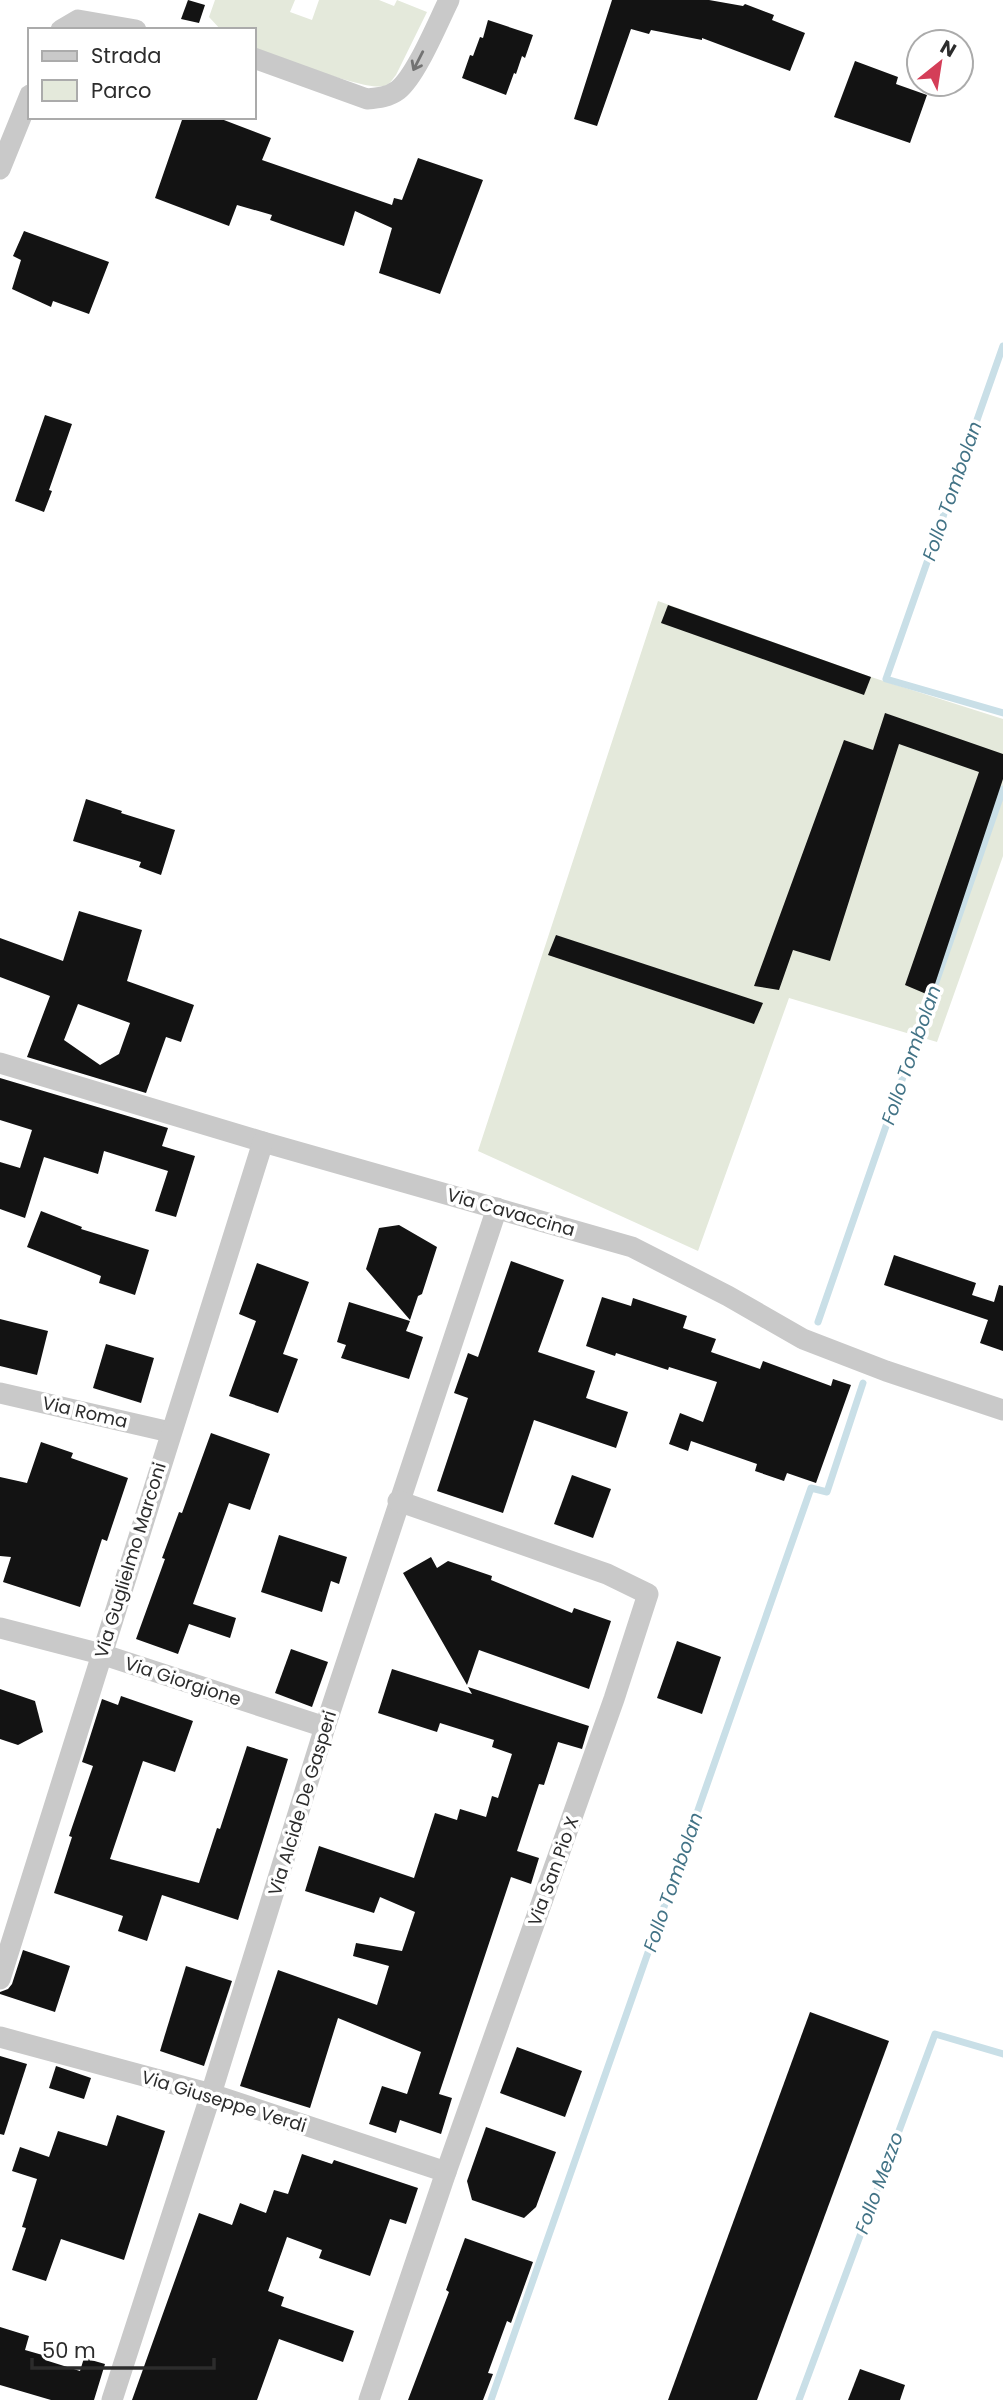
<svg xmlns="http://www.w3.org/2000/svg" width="1003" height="2400" viewBox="0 0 1003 2400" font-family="Poppins,sans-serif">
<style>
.green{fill:#e4e9db}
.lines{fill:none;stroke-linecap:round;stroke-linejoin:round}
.stream{stroke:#c9dfe7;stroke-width:7}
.building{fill:#131313;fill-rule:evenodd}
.street{stroke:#c9c9c9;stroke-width:21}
.oneway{stroke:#737373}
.labels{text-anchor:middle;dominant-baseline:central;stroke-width:7;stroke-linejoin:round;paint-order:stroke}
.street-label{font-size:18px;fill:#2c2c2c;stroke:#fff}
.water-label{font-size:19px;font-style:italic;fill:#427386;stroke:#fff}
</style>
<rect width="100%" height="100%" fill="#fff"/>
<g class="green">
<path d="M215 0H295L290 12 312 20 319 0H379L394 6 397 0 427 12 396 75C392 80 390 84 384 86 363 91 278 56 254 48V30H221L209 17Z"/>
<polygon points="658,601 871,677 1003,719 1003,856 937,1042 789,998 698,1251 478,1151"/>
</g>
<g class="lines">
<g class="stream">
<polyline points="1003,346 886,679 1003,713"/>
<polyline points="818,1322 1003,789"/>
<polyline points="491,2400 811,1488 827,1492 863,1383"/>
<polyline points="799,2400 935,2034 1003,2054"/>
</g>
</g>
<g class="building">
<polygon points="188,0 205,5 199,23 181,19"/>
<polygon points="612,0 709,0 743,6 745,4 774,15 772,20 805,33 790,71 702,38 702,40 651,30 649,34 631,29 597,126 574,119"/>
<polygon points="488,20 533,35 525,58 522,56 516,74 514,73 506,95 462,78 470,55 473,56 480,37 483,38"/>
<polygon points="855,61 898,77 896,84 927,95 910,143 834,117"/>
<polygon points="183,117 216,117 271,138 262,160 392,205 394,198 402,200 418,158 483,180 440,294 379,273 392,228 355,211 344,246 270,220 272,215 237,205 229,226 155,198"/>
<polygon points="24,231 109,262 89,314 53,301 51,307 12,289 21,260 13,256"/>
<polygon points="45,415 72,424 49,490 52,491 44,512 15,501"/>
<polygon points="668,605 871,677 864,695 661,623"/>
<polygon points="885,713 1003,754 1003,779 931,996 905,985 979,772 899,744 830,961 793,950 779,990 754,986 844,740 873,750"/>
<polygon points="86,799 122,811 121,813 175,830 161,875 139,867 141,862 73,841"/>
<path d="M79 911 142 930 127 981 194 1005 181 1042 166 1037 146 1093 27 1057 50 996 0 977V938L63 961ZM78 1004 130 1023 119 1054 100 1065 64 1040Z"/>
<polygon points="556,935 763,1003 754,1024 548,955"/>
<polygon points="0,1078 168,1128 162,1146 195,1156 176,1217 155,1211 168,1171 104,1151 98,1174 44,1157 25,1218 0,1209 0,1162 20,1168 32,1130 0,1120"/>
<polygon points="41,1211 82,1227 81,1229 149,1250 135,1295 99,1283 101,1276 27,1247"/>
<polygon points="399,1225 437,1247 422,1294 418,1296 410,1320 366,1269 379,1228"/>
<polygon points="894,1255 976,1283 972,1295 994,1302 999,1285 1003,1286 1003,1351 980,1343 988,1320 884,1285"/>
<polygon points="511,1261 564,1280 538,1352 595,1371 586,1398 628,1412 616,1448 534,1420 503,1513 437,1491 468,1398 454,1393 468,1353 478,1357"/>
<polygon points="257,1263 309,1282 283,1354 298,1359 278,1413 229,1396 256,1321 239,1314"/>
<polygon points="602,1297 631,1306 633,1298 687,1316 683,1328 716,1339 711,1352 760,1369 763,1361 831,1386 833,1379 851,1385 816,1483 787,1473 784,1481 755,1471 757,1464 691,1441 688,1451 669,1444 680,1413 703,1422 717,1382 669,1367 668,1370 616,1353 615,1356 586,1346"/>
<polygon points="349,1302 410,1321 406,1331 423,1337 409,1379 341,1358 346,1345 337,1342"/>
<polygon points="0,1319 48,1331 37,1375 0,1366"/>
<polygon points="106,1344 154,1358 141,1403 93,1388"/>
<polygon points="211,1433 270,1454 250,1510 229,1503 193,1604 236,1618 230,1638 189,1624 178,1654 136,1639 165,1559 162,1558 179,1512 182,1513"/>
<polygon points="41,1442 73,1453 71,1458 128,1478 107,1541 102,1539 80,1607 3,1582 11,1557 0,1556 0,1477 27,1483"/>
<polygon points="572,1475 611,1489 593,1538 554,1524"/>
<polygon points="279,1535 347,1557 339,1584 331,1581 322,1612 261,1592"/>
<polygon points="431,1557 437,1568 448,1561 492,1576 491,1580 572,1613 574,1608 611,1621 589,1689 479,1650 467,1685 403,1573"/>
<polygon points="677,1641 721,1657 702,1714 657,1698"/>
<polygon points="291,1649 328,1662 312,1707 275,1693"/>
<polygon points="392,1669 472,1694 468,1687 589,1726 582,1749 558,1742 544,1785 539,1784 517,1851 539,1858 531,1884 511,1877 439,2094 452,2098 441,2134 400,2120 396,2133 369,2124 382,2086 407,2094 421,2052 338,2018 310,2108 240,2086 278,1970 377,2005 389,1966 353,1956 356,1943 402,1951 415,1912 380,1897 374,1913 305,1891 319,1846 414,1878 435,1813 457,1820 460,1809 486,1817 492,1796 498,1798 512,1754 492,1747 494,1740 440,1723 437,1732 378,1713"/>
<polygon points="0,1689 35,1701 43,1732 18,1745 0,1739"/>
<polygon points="121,1696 193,1721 175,1772 143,1761 110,1859 199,1883 217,1828 220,1829 247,1746 288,1759 238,1920 162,1895 147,1941 118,1931 123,1916 54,1893 72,1837 69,1836 93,1766 82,1762 102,1699 118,1705"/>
<polygon points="23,1950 70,1966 55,2012 0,1994 0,1992 8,1989 12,1984"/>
<polygon points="186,1966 232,1981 204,2066 160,2051"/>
<polygon points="810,2012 889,2041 757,2400 668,2400"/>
<polygon points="517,2047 582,2071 565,2117 500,2093"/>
<polygon points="0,2056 27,2064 4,2135 0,2134"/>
<polygon points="56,2066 91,2078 84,2099 49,2088"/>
<polygon points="117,2115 165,2131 124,2260 61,2239 46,2281 12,2270 26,2228 22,2227 37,2179 12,2171 20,2147 49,2157 58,2131 107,2146"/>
<polygon points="486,2127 556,2152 536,2207 524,2218 472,2200 467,2181"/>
<polygon points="302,2154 332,2164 334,2160 418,2188 406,2224 390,2219 370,2276 319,2258 322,2250 287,2237 268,2291 284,2297 281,2306 354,2331 343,2362 279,2339 257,2400 132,2400 199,2213 232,2225 240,2203 266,2213 274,2190 288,2194"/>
<polygon points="465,2238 533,2262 511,2323 507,2321 488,2373 493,2374 483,2400 408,2400 449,2292 446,2290"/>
<polygon points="0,2327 29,2336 25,2350 46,2356 45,2360 80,2371 84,2358 105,2364 94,2400 51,2400 0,2385"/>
<polygon points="860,2369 905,2385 900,2400 848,2400"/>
</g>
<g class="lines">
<g class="street">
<polyline points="61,30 78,20 136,30"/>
<path d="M254 58 367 99C378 98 389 97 398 90 416 76 438 22 449 0"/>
<polyline points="0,169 30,95"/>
<polyline points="0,1063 263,1142 632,1247 728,1296 803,1339 886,1371 1003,1410"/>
<polyline points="0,1393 170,1432"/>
<polyline points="0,1628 101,1654 325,1727"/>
<polyline points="0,1979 263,1142"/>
<polyline points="0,2037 211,2094 446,2172"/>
<polyline points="112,2400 211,2094 325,1727 497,1208"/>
<polyline points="369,2400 446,2172 614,1699 648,1594 607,1574 398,1501"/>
</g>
</g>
<defs><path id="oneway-shaft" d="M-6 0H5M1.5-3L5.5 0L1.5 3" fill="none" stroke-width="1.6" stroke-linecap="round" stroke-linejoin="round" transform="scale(1.75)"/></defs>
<use class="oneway" href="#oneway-shaft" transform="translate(418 61) rotate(117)"/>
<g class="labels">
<g class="street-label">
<text transform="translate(511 1212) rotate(16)">Via Cavaccina</text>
<text transform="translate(85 1412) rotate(13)">Via Roma</text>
<text transform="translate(130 1560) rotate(-73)">Via Guglielmo Marconi</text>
<text transform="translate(183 1681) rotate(18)">Via Giorgione</text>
<text transform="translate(302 1803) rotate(-73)">Via Alcide De Gasperi</text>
<text transform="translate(553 1871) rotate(-70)">Via San Pio X</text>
<text transform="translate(224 2101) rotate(17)">Via Giuseppe Verdi</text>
</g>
<g class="water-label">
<text transform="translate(952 491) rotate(-71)">Follo Tombolan</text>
<text transform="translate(911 1055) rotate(-71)">Follo Tombolan</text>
<text transform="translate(673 1882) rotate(-71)">Follo Tombolan</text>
<text transform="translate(879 2183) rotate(-70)">Follo Mezzo</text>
</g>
</g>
<rect x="28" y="28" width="228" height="91" fill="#ffffff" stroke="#ababab" stroke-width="2"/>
<rect x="42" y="51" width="35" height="10" fill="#c9c9c9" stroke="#ababab" stroke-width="2"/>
<text x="91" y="63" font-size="21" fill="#2c2c2c">Strada</text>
<rect x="42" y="80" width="35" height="21" fill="#e4e9db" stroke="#ababab" stroke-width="2"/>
<text x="91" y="98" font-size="21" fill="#2c2c2c">Parco</text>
<g transform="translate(940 63) rotate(30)"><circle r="33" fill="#ffffff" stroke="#ababab" stroke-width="2"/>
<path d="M0-5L12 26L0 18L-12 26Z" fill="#d43e58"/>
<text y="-10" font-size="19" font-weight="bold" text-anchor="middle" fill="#2c2c2c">N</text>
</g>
<path d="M32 2358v10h182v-10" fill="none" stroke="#2c2c2c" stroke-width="3.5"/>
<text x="42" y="2358" font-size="21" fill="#2c2c2c" stroke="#ffffff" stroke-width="5" paint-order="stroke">50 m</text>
</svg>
